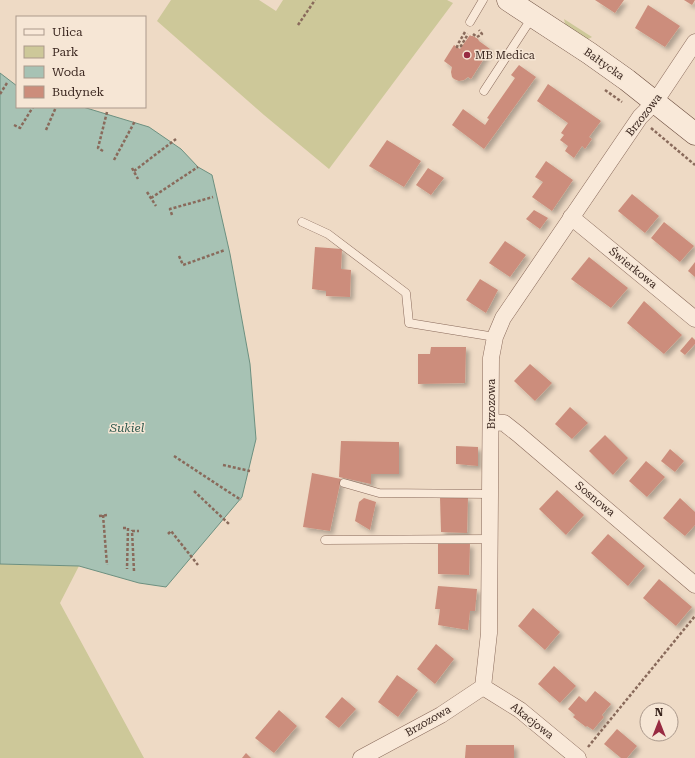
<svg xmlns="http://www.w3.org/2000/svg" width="695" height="758" viewBox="0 0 695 758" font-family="'Roboto Serif',serif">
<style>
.green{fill:#cdc899}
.water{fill:#a7c2b4;stroke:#6d9080}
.building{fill:#cc8d7b;filter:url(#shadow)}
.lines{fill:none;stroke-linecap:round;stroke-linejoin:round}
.lane-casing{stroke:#896a5b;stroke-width:9}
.street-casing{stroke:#896a5b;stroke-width:17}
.secondary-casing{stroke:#6b4c3e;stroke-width:23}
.path{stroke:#896a5b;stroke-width:2.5;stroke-dasharray:3 2;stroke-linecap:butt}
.lane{stroke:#f9e9d9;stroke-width:8}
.street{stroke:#f9e9d9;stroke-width:16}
.secondary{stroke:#f9e9d9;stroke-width:22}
.poi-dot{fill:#982b42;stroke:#f6e6d5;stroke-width:1.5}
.labels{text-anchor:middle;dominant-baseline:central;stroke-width:3;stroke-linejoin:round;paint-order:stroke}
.poi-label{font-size:11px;fill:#3a261f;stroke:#f6e6d5;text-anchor:start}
.street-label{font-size:11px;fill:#3a261f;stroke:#f6e6d5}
.water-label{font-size:12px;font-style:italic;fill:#2e594e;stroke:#f6e6d5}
</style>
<defs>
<filter id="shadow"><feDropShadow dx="3.5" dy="3.5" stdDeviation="2" flood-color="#0004"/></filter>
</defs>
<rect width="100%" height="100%" fill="#eedac5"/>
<g class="green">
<polygon points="171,0 259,0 276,11 283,0 447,0 453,3 329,169 264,115 157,21"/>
<polygon points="564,19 592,37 586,40 566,28"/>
<polygon points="0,564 79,566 60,603 144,758 0,758"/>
</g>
<polygon class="water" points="0,73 17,86 17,107 83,107 149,127 181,149 198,167 212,175 230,254 250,364 256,439 242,497 166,587 139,583 79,566 0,564"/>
<g class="building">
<polygon points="595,0 624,0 615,13"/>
<polygon points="684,0 695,0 692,5"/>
<polygon points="648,5 680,26 665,47 635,28"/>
<polygon points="470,35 471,36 473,36 478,39 479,41 490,49 471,79 468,77 464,80 459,81 454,79 452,77 451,72 452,67 444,61 454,45 460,49"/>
<polygon points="519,65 536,77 484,149 452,125 463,109 485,125 489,119 487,118 515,78 511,75"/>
<polygon points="548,84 601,121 589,137 592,139 585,149 582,146 574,158 565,151 568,146 560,140 564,135 561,133 568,123 537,101"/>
<polygon points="387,140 421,161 404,187 369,166"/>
<polygon points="546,161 573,180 552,211 532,197 543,182 535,177"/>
<polygon points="428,168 444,178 431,195 416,185"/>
<polygon points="632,194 659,216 645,233 618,211"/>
<polygon points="534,210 548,218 540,229 526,219"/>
<polygon points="664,222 694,246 680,262 651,238"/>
<polygon points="505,241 526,255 510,277 489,263"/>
<polygon points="315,247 342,249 341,269 351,270 350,297 326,296 326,291 312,289"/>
<polygon points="589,257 628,288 611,308 571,279"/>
<polygon points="695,262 695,277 688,271"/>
<polygon points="480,279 498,290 486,313 466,300"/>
<polygon points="644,301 682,335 664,354 627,323"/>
<polygon points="692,337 695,340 695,344 685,355 680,351"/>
<polygon points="431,347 466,347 465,383 418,384 418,354 430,354"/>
<polygon points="530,364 552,383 535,401 514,381"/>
<polygon points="570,407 588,423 572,439 555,424"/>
<polygon points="605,435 628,458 613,475 589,451"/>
<polygon points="341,441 399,442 399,474 371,474 371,484 339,477"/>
<polygon points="456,446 478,447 478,466 456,464"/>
<polygon points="670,449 684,461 675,472 661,461"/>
<polygon points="646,461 665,477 647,497 629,481"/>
<polygon points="312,473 341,479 330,531 303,527"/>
<polygon points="557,490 584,515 566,535 539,509"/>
<polygon points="440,497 468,497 467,533 441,532"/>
<polygon points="364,498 376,502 370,530 355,521 359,502"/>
<polygon points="680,498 695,512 695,525 685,536 663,518"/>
<polygon points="608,534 645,566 628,586 591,553"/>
<polygon points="438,544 470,544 469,575 438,574"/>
<polygon points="659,579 692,607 676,626 643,598"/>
<polygon points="438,586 477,589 475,611 470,611 468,630 438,625 440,609 435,609"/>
<polygon points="533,608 560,632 545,650 518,626"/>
<polygon points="436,644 454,659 435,684 417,669"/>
<polygon points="554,666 576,686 560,703 538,684"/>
<polygon points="397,675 418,690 398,717 378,702"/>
<polygon points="595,691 611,704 602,715 604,717 593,730 587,726 586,727 573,717 575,715 568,709 579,696 586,702"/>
<polygon points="342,697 356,709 339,728 325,717"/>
<polygon points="279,710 297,726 274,753 255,738"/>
<polygon points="617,729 637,746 627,758 621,758 604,744"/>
<polygon points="466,745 514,745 514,758 465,758"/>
<polygon points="246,753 251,758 242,758"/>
</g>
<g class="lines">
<g class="lane-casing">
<g id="lane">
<polyline points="470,22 483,0"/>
<polyline points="484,91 533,16"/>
<polyline points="302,222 328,234 406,293 409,323 495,337"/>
<polyline points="344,483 379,493 490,494"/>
<polyline points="325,540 490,539"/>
</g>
</g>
<g class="street-casing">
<g id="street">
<polyline points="571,217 695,319"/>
<polyline points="491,422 504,423 518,434 695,585"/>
<polyline points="483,687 520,710 578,758"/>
<polyline points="361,758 441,715 483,687 489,633 491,358 495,337 503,318 640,117 655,102 695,42"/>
</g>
</g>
<g class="secondary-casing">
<polyline id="secondary" points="508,0 589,53 627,80 695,134"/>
</g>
<g class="path">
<polyline points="298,25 315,0"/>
<polyline points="465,32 458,44 457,47 461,46 468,34"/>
<polyline points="473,34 477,37 482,34 479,30"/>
<polyline points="605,90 622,102"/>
<polyline points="0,94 7,83"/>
<polyline points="14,125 20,128 33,107"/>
<polyline points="651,128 695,165"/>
<polyline points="46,130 56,107"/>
<polyline points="103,151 98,148 107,112"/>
<polyline points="114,160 135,121"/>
<polyline points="132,168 138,179"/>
<polyline points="134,171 176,139"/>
<polyline points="147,192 156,206"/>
<polyline points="151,198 198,167"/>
<polyline points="172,215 170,209 213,197"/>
<polyline points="179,256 183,265 225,250"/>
<polyline points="174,456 241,500"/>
<polyline points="223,465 250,471"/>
<polyline points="194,491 230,525"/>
<polyline points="103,515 107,565"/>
<polyline points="99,516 108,515"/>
<polyline points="123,528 128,528 127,569"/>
<polyline points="168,534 171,531 198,565"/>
<polyline points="134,571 132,531 139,531"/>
<polyline points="588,747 695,616"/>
</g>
<use href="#lane" class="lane"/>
<use href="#street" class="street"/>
<use href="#secondary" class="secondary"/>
</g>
<circle class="poi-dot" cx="467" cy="55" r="4"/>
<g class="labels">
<g class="poi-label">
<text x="475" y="55">MB Medica</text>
</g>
<g class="street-label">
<text transform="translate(604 64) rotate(35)">Bałtycka</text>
<text transform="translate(644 115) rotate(-52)">Brzozowa</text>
<text transform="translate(633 268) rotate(39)">Świerkowa</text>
<text transform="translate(491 404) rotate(-90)">Brzozowa</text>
<text transform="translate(595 499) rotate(40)">Sosnowa</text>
<text transform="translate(428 721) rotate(-30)">Brzozowa</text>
<text transform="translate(532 721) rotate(38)">Akacjowa</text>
</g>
<g class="water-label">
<text x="127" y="428">Sukiel</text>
</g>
</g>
<rect x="16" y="16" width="130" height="92" fill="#f6e6d5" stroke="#ab998c"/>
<rect x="24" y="29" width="20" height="6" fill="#f9e9d9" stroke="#ab998c"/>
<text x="52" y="36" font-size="12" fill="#3a261f">Ulica</text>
<rect x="24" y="46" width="20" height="12" fill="#cdc899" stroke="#ab998c"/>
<text x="52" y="56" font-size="12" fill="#3a261f">Park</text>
<rect x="24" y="66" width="20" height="12" fill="#a7c2b4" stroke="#ab998c"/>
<text x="52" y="76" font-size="12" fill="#3a261f">Woda</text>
<rect x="24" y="86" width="20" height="12" fill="#cc8d7b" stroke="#ab998c"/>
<text x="52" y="96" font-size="12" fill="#3a261f">Budynek</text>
<g transform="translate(659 722)"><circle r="19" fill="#f6e6d5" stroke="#ab998c"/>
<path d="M0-3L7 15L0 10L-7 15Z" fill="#982b42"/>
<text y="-6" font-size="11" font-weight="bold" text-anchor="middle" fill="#3a261f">N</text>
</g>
</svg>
